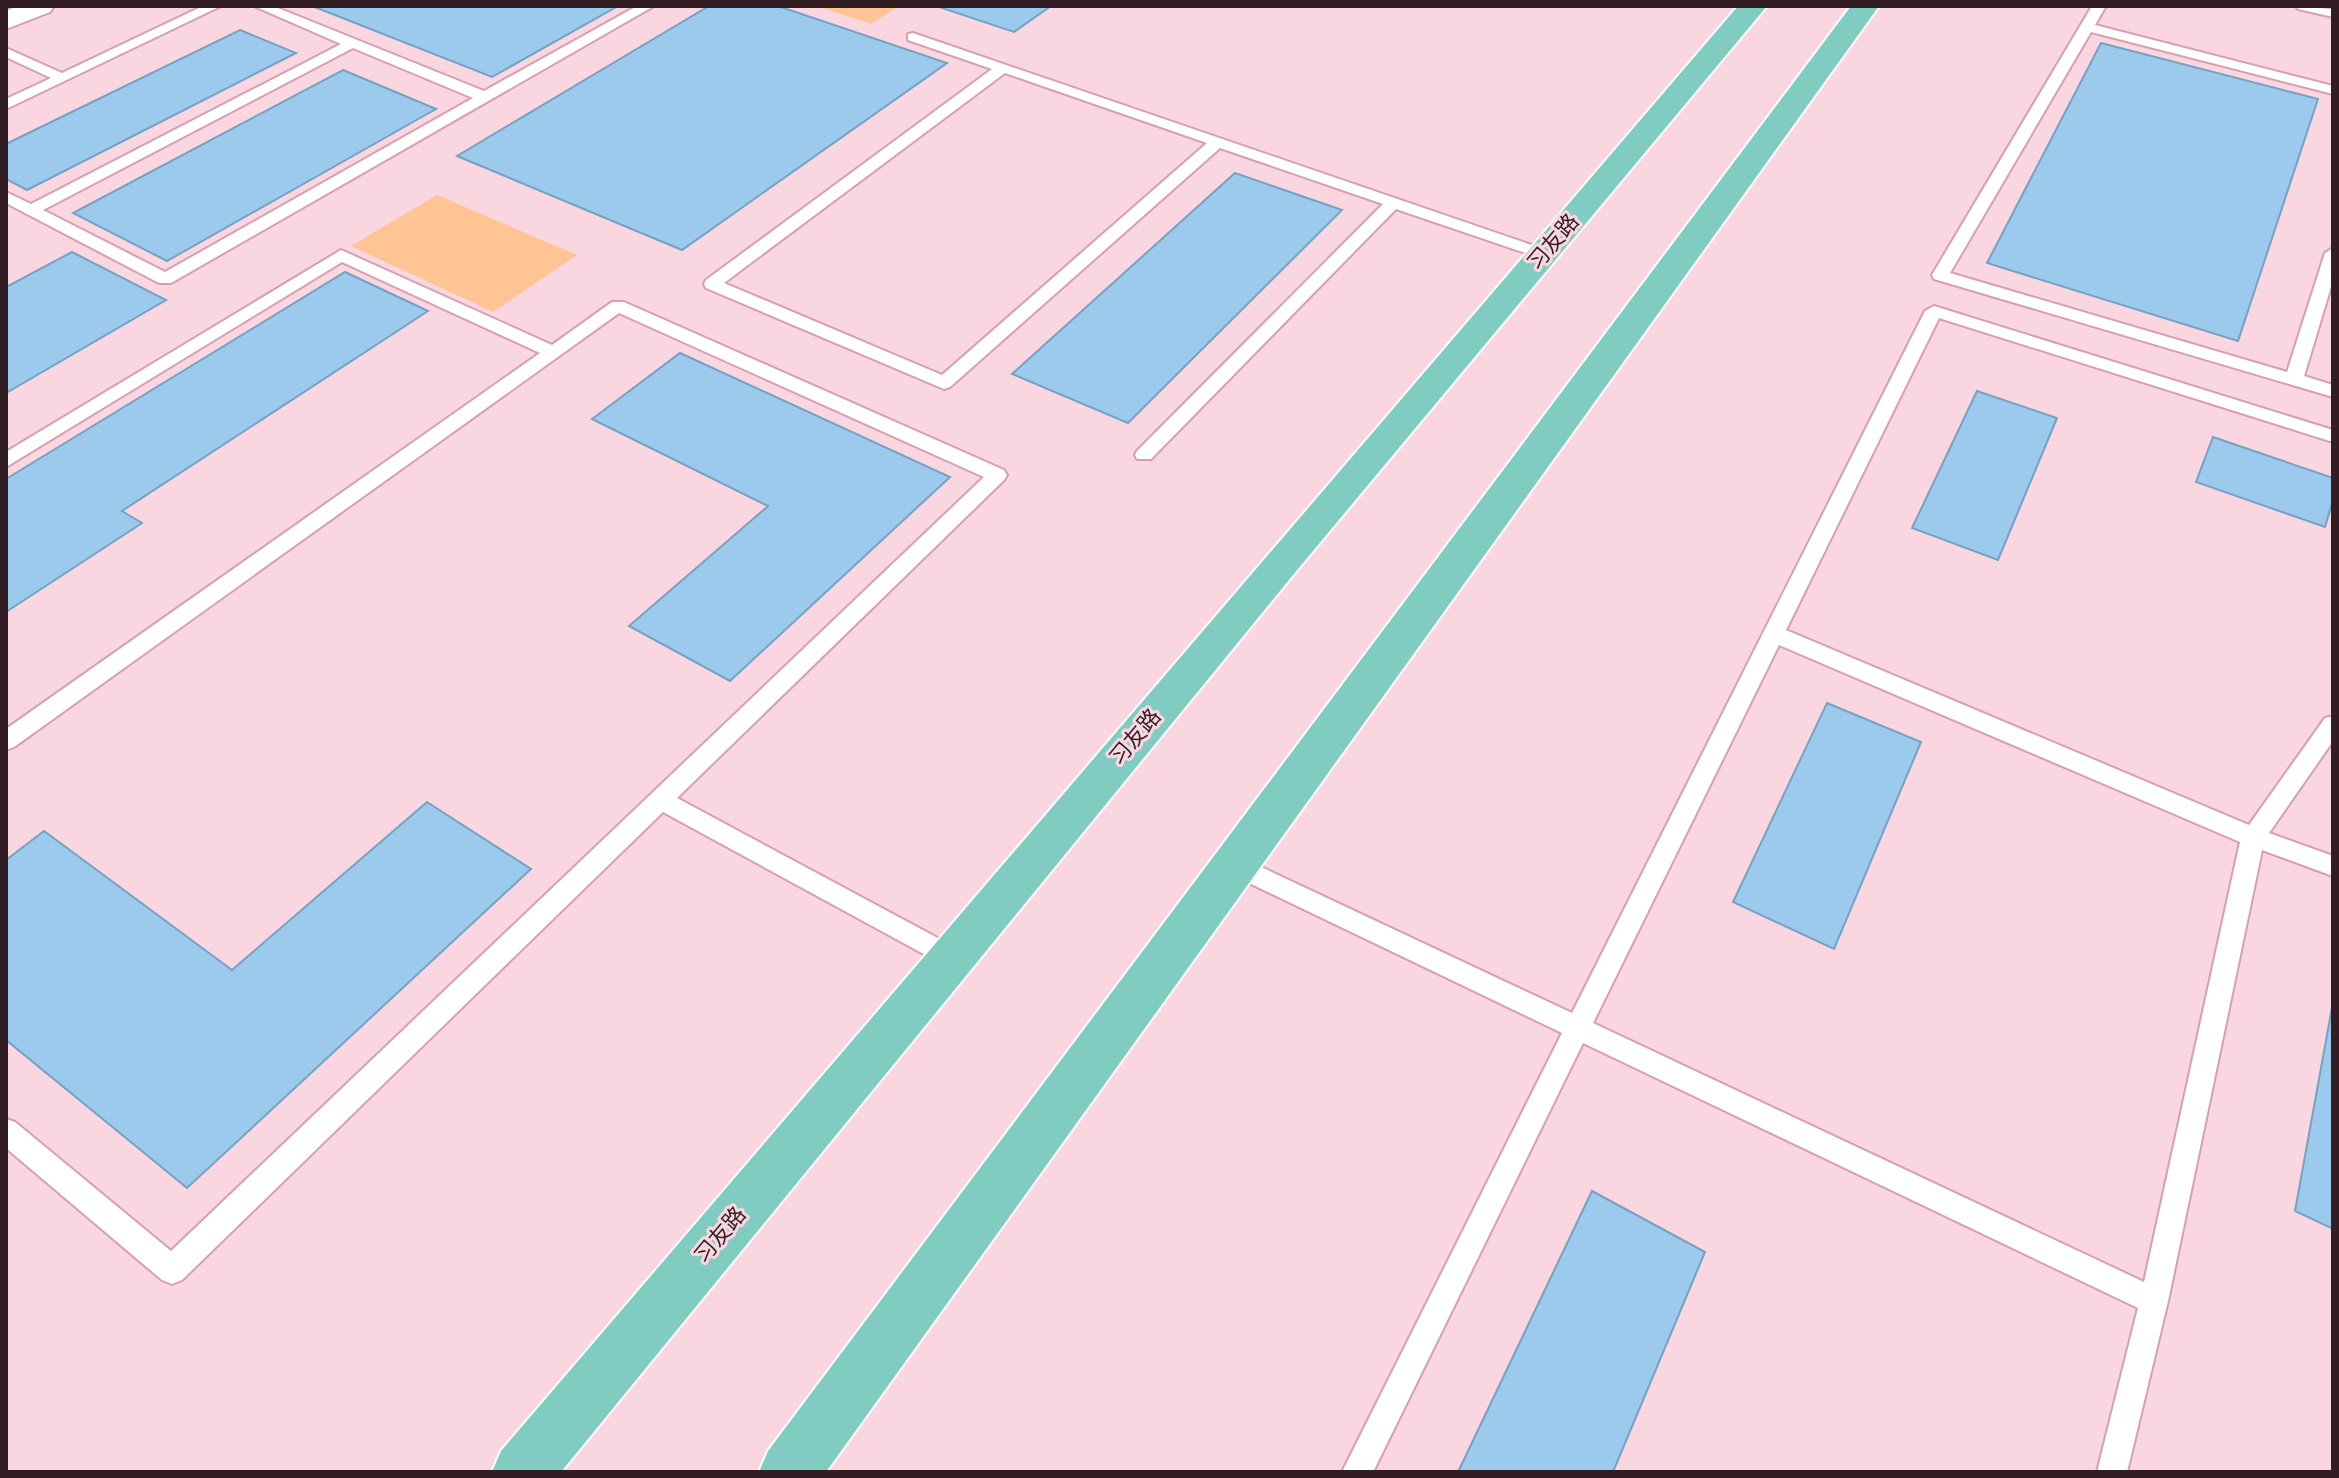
<svg xmlns="http://www.w3.org/2000/svg" width="2339" height="1478" viewBox="0 0 2339 1478" font-family="Bitter,'Noto Sans SC',serif">
<style>
.green{fill:#ffc494}
.building{fill:#9bcaec;stroke:#75a2c3;stroke-width:2}
.lines{fill:none;stroke-linecap:round;stroke-linejoin:round}
.service-casing{stroke:#d79faf;stroke-width:4}
.tertiary-casing{stroke:#d79faf;stroke-width:4}
.primary-casing{stroke:#fff;stroke-width:4}
.service{fill:#fff;fill-rule:evenodd}
.tertiary{fill:#fff;fill-rule:evenodd}
.primary{fill:#80ccc1;fill-rule:evenodd}
.labels{text-anchor:middle;dominant-baseline:central;stroke-width:6;stroke-linejoin:round;paint-order:stroke}
.street-label{font-size:22px;fill:#321d23;stroke:#fad7e0}
</style>
<rect width="100%" height="100%" fill="#fad7e0"/>
<g class="green">
<polygon points="817,6 899,6 871,24"/>
<polygon points="437,195 577,255 493,312 351,246"/>
</g>
<g class="building">
<polygon points="312,6 618,6 492,77"/>
<polygon points="709,6 778,6 947,63 682,250 457,156"/>
<polygon points="945,6 1051,6 1014,32 942,8"/>
<polygon points="240,30 296,53 27,190 6,179 6,144"/>
<polygon points="2101,43 2318,99 2238,341 1987,263"/>
<polygon points="343,70 436,109 167,261 73,213"/>
<polygon points="1235,173 1342,210 1128,423 1012,374"/>
<polygon points="72,252 166,300 6,393 6,287"/>
<polygon points="345,272 428,311 122,511 142,523 6,612 6,479"/>
<polygon points="680,353 950,477 730,681 629,626 768,506 592,419"/>
<polygon points="1977,391 2057,418 1998,560 1912,528"/>
<polygon points="2213,437 2333,478 2333,500 2325,527 2196,482"/>
<polygon points="1827,703 1921,742 1834,949 1733,902"/>
<polygon points="427,802 531,869 187,1188 6,1040 6,860 44,831 232,970"/>
<polygon points="2333,1002 2333,1229 2295,1211"/>
<polygon points="1592,1191 1705,1252 1613,1472 1458,1472"/>
</g>
<g class="lines">
<g class="service-casing">
<g id="service">
<polygon points="203,6 221,6 6,109 6,99 51,78 6,57 6,48 62,73"/>
<path d="M254 6H273L484 91 637 6H654L171 283H159L6 203V192L31 204 341 44ZM353 48 473 98 165 272 43 210Z"/>
<polygon points="2092,6 2106,6 2095,25 2333,86 2333,94 2091,32 1950,273 2287,372 2325,253 2333,248 2333,280 2304,376 2333,385 2333,397 1934,279 1932,275"/>
<polygon points="2296,6 2333,9 2333,17 2298,9"/>
<path d="M913 33 1549 251 1551 254 1549 257H1537L1396 209 1151 459H1137L1135 455 1137 451 1383 204 1220 148 950 387 944 389 706 288 704 284 706 280 992 69 908 40V34ZM1005 73 1207 143 942 375 724 283Z"/>
<polygon points="341,250 552,345 612,302 624,302 1004,470 1007,475 1004,480 677,798 960,950 963,957 960,964 951,968 942,964 663,812 182,1280 172,1284 162,1280 6,1148 6,1119 15,1122 171,1251 984,477 619,313 14,747 6,750 6,729 540,353 342,262 6,467 6,452"/>
<path d="M1934 306 2333 430V442L1939 318 1786 630 2249 825 2325 718 2333 716V741L2269 833 2333 856V876L2262 850 2168 1301 2127 1472H2097L2138 1308 1583 1043 1373 1472H1342L1562 1033 1226 872 1222 865 1226 858 1234 855 1242 858 1572 1013 1925 311ZM1779 645 2240 842 2144 1282 1593 1023Z"/>
</g>
</g>
<g class="tertiary-casing">
<polygon id="tertiary" points="17,6 54,6 50,12 6,29 6,11"/>
</g>
<g class="primary-casing">
<g id="primary">
<polygon points="1738,6 1767,6 1293,575 561,1472 492,1472 501,1451"/>
<polygon points="1851,6 1879,6 826,1472 759,1472 768,1451"/>
</g>
</g>
<use href="#service" class="service"/>
<use href="#tertiary" class="tertiary"/>
<use href="#primary" class="primary"/>
</g>
<g class="labels">
<g class="street-label">
<text transform="translate(1553 242) rotate(-50)">习友路</text>
<text transform="translate(1135 737) rotate(-50)">习友路</text>
<text transform="translate(720 1235) rotate(-50)">习友路</text>
</g>
</g>
<rect width="2339" height="1478" fill="none" stroke="#321d23" stroke-width="16"/>
</svg>
